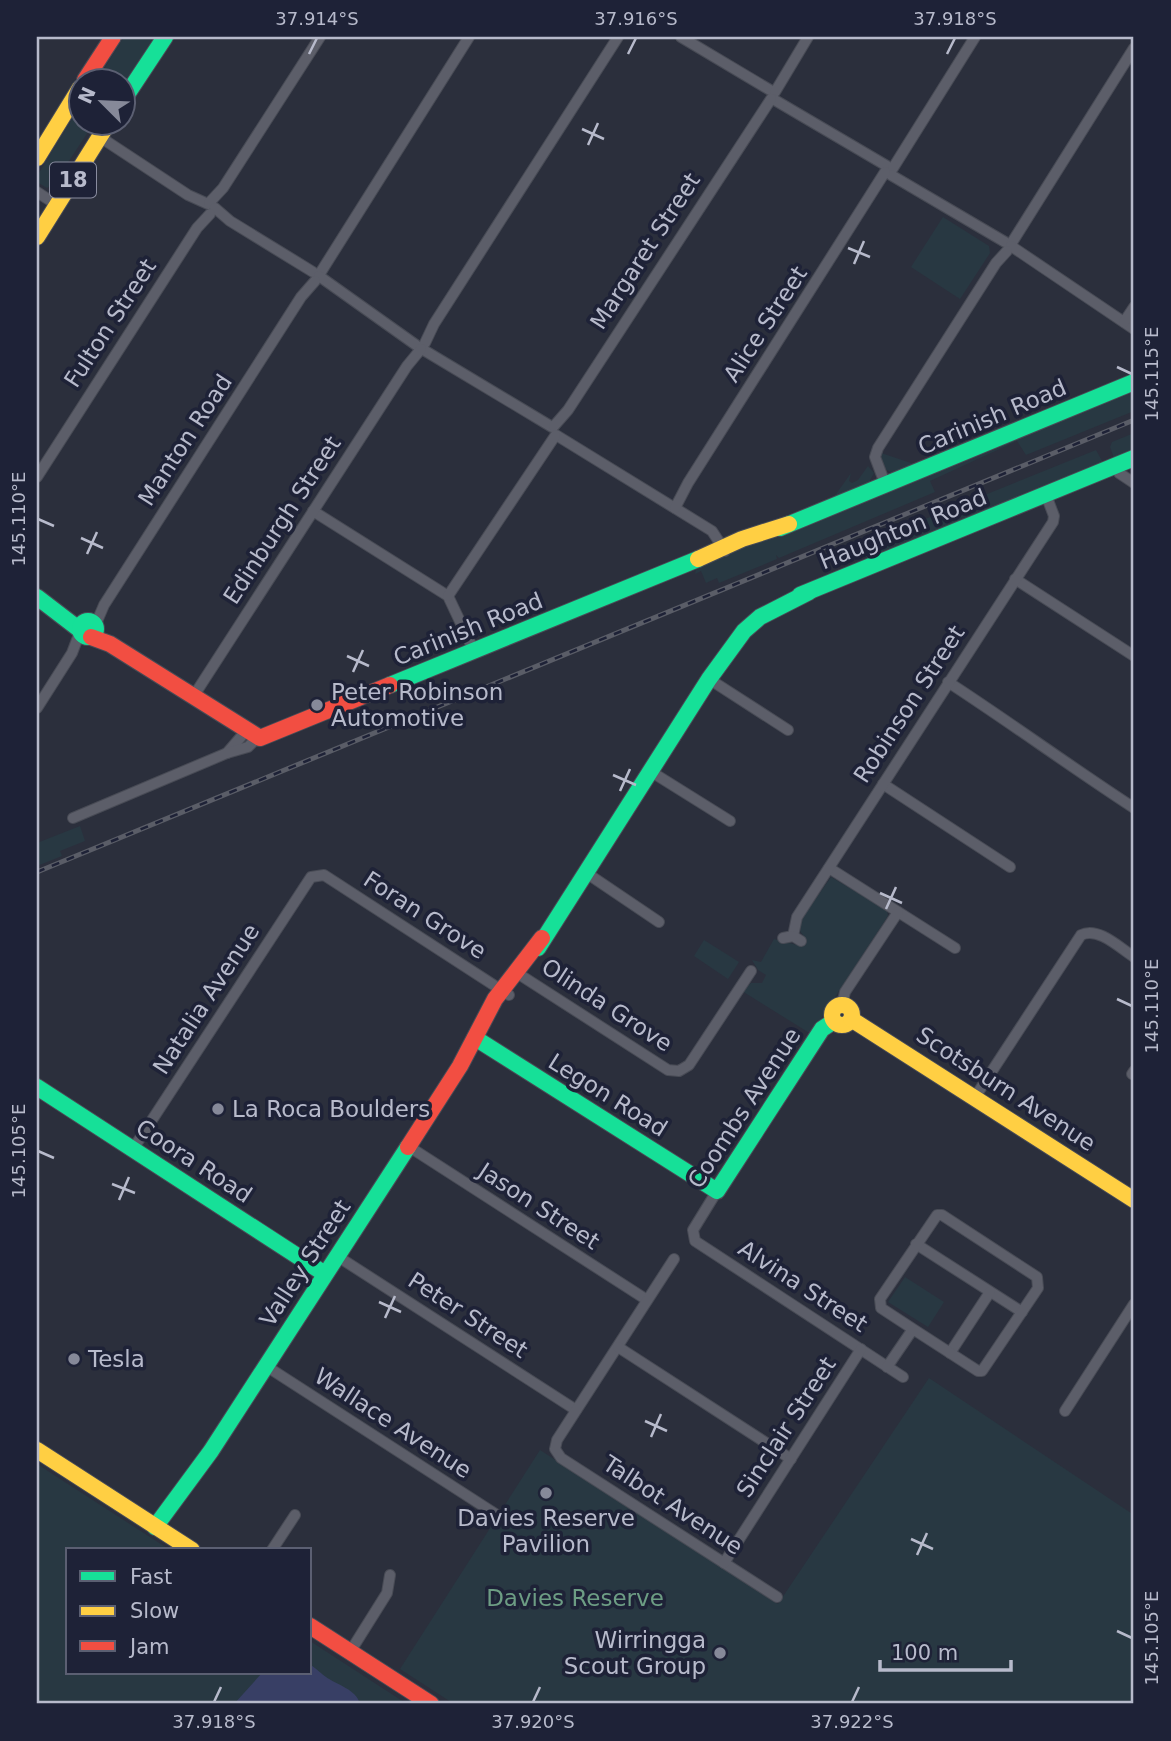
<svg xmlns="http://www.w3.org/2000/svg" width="1171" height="1741" viewBox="0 0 1171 1741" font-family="'DejaVu Sans',sans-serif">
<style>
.green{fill:#283842}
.water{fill:#383f65}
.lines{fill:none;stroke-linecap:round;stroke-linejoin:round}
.street-casing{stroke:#484b55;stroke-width:12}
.fast-casing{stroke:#484b55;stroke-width:18}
.slow-casing{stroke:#484b55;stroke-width:18}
.jam-casing{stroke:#484b55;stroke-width:18}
.street{stroke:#5c5e69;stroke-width:10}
.fast{stroke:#16e098;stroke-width:16}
.slow{stroke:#ffcf43;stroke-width:16}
.jam{stroke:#f24e42;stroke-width:16}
.rail-casing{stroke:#5a5d67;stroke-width:5}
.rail{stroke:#1e2237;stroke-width:2.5;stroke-dasharray:8;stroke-linecap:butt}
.ticks{fill:none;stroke:#b7bacb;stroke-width:2.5}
.poi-dot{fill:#868999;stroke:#1e2237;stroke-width:2.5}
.labels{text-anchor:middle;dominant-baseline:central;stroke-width:7;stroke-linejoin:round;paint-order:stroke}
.shield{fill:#1e2237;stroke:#898c9f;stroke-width:2}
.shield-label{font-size:21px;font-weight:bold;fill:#b7bacb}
.street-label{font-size:23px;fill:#b7bacb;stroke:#1e2237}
.poi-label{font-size:23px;fill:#b7bacb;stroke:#1e2237;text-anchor:start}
.park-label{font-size:23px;fill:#6d9d84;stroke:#1e2237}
.neatline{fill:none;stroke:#b7bacb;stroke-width:2.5}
.ticks-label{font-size:18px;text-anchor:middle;fill:#b7bacb}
</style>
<rect width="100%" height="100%" fill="#2b2f3c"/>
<g class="green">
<polygon points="124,37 154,37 123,85 122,80 97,80"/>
<polygon points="80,106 80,122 94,123 55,182 47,188 37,182 37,176"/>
<polygon points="943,217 989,246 990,253 960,299 911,267"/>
<polygon points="1134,388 1134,411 1026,455 1017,441 930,481 935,492 779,558 776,555 777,559 719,583 717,578 706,583 701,571 695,574 697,566"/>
<polygon points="1134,433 1134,453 1115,461 1110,447 1112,442"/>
<polygon points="1096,450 1105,466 868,562 861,545"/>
<polygon points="881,453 914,464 926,460 892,473 882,467"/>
<polygon points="868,466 874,473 868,484 834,499 829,498 834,497 851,473 849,481 852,483 858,480"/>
<polygon points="80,826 85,841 60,851 62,856 37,866 37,843"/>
<polygon points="831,877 887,910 888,916 811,1034 742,991 751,983 762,983 766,975 758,970 752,960 761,962 774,939 801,946 805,938 800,931 802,918"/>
<polygon points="704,940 739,962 728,979 694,956"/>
<polygon points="905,1277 944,1302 928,1327 888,1302"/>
<polygon points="929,1378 1134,1515 1134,1704 454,1704 400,1669 540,1450 778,1604"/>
<polygon points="37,1464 170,1550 68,1550 68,1673 310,1673 310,1641 407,1704 37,1704"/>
</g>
<path class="water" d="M310 1664C315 1668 323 1675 326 1677 337 1685 356 1689 360 1704H234L262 1673H310Z"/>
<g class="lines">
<g class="street-casing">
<g id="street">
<polyline points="681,37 770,90"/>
<polyline points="775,92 808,37"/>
<polyline points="773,99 887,166"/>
<polyline points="100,137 188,195 208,204"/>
<polyline points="893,168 975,37"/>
<polyline points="891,175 1005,242"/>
<polyline points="37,192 57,205"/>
<polyline points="209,203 223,188 320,37"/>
<polyline points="215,208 230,221 313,272"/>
<polyline points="1011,244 1134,48"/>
<polyline points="1011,246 1134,329"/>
<polyline points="319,275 469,37"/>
<polyline points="319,276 416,345"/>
<polyline points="1124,322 1134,307"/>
<polyline points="425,343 434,324 618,37"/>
<polyline points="422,349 552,427"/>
<polyline points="554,426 568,410 771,99"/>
<polyline points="556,435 712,531 725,551"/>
<polyline points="1116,466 1119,473 1134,483"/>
<polyline points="37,477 197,228 210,214"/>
<polyline points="886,486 875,457 878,448 996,263 1007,251"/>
<polyline points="675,508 688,483 885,172"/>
<polyline points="313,511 448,596 474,651"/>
<polyline points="1015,579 1134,656"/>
<polyline points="448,596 555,436"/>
<polyline points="95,626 104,605 301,297 315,281"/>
<polyline points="709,679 788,730"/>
<path d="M948 682C1011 723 1071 767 1134 808"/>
<polyline points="193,697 407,366 421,349"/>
<polyline points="37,708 72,653 80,632"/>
<polyline points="227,753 246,731"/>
<polyline points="650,771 730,821"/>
<polyline points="883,784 1010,867"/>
<polyline points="73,818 227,753 248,747 258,737"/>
<polyline points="829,868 955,948"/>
<polyline points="585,872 659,922"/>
<polyline points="793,936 797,917 1053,522 1054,516 1046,495"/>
<polyline points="783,938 793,936 801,941"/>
<polyline points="514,971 668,1070 679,1071 689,1065 751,971"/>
<polyline points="842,1005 845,992 898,912"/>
<polyline points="1132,1074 1134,1071"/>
<path d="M975 1097 1081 935C1098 926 1120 948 1134 957"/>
<polyline points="408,1146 647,1300"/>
<polyline points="133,1149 311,877 324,875 509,995"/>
<polyline points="717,1191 693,1230 695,1241 903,1377"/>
<polyline points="916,1244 1022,1312"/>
<polyline points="337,1256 576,1410"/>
<polyline points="674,1259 557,1440 555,1449 561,1458 777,1597"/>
<polyline points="618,1347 791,1459"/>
<polyline points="950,1353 990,1292"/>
<polyline points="266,1366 497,1515"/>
<polyline points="887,1367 913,1329 978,1371 982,1371 1038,1288 1037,1277 942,1215 937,1215 880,1299 881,1308 913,1329"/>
<polyline points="1065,1411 1134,1304"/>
<polyline points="272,1550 295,1515"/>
<polyline points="724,1563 861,1349"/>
<polyline points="350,1652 387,1593 390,1575"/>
</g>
</g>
<g class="fast-casing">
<g id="fast">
<polyline points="122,102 165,37"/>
<polyline points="780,528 1134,382"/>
<polyline points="800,595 1134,458"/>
<polyline points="37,597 80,630"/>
<circle cx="88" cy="629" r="8"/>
<polyline points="390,685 698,559"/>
<polyline points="538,948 709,679 744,631 760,617 809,592"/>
<polyline points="475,1038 717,1191 822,1029 834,1021"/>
<polyline points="37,1087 325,1274"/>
<polyline points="155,1527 211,1451 408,1147"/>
</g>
</g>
<g class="slow-casing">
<g id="slow">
<polyline points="37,158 80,88"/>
<polyline points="37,237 109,122"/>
<polyline points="698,559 742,539 789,524"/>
<circle cx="842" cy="1015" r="10"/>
<polyline points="851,1019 1134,1200"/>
<polyline points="37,1450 192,1550"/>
</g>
</g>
<g class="jam-casing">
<g id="jam">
<polyline points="85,80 113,37"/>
<polyline points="91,637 110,644 260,738 390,685"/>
<polyline points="408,1147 460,1066 495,999 542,938"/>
<polyline points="310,1626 431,1704"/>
</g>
</g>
<use href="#street" class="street"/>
<use href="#fast" class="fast"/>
<use href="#slow" class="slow"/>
<use href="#jam" class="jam"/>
<g class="rail-casing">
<polyline id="rail" points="37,872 1134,420"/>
</g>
<use href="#rail" class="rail"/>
</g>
<path class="ticks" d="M309 54 317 38M628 54 636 38M947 54 955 38M582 129 604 139M588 145 598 123M848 248 870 257M854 264 864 241M1117 367 1132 374M38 519 54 526M81 538 103 548M87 554 97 532M347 656 369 666M353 672 363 650M613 775 636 785M620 791 630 769M880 893 902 903M886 909 896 887M1117 999 1132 1006M38 1151 54 1158M112 1184 135 1193M119 1200 129 1177M379 1302 401 1312M385 1318 395 1296M645 1421 667 1431M651 1437 661 1414M911 1539 933 1549M917 1555 927 1533M1117 1631 1132 1638M214 1702 221 1687M533 1702 540 1687M852 1702 859 1687"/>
<g class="poi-dot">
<circle cx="317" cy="705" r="7"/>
<circle cx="218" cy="1109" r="7"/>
<circle cx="74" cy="1359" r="7"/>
<circle cx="546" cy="1493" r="7"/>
<circle cx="720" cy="1653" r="7"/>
</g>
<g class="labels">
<rect class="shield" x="50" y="162.5" width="46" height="35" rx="5"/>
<g class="shield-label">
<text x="73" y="180">18</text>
</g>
<g class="street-label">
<text transform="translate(645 251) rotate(-57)">Margaret Street</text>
<text transform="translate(110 323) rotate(-57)">Fulton Street</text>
<text transform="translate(765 324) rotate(-57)">Alice Street</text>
<text transform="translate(992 417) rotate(-23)">Carinish Road</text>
<text transform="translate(185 440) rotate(-57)">Manton Road</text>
<text transform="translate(282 520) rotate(-57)">Edinburgh Street</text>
<text transform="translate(903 529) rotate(-22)">Haughton Road</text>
<text transform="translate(468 629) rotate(-22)">Carinish Road</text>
<text transform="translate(909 704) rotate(-57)">Robinson Street</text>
<text transform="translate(425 915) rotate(33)">Foran Grove</text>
<text transform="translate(206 999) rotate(-57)">Natalia Avenue</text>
<text transform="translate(607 1005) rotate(33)">Olinda Grove</text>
<text transform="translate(1006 1089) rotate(33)">Scotsburn Avenue</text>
<text transform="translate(608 1095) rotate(32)">Legon Road</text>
<text transform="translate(744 1108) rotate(-57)">Coombs Avenue</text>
<text transform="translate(194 1161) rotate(33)">Coora Road</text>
<text transform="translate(539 1206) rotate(33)">Jason Street</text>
<text transform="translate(305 1263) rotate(-57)">Valley Street</text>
<text transform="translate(803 1286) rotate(33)">Alvina Street</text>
<text transform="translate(468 1315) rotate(33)">Peter Street</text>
<text transform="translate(393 1423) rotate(33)">Wallace Avenue</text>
<text transform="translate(786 1427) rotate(-57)">Sinclair Street</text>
<text transform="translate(673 1505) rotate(33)">Talbot Avenue</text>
</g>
<g class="poi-label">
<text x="331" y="692">Peter Robinson<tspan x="331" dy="26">Automotive</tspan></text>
<text x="232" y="1109">La Roca Boulders</text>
<text x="88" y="1359">Tesla</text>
<text x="546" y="1518" text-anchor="middle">Davies Reserve<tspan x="546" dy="26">Pavilion</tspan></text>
<text x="706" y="1640" text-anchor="end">Wirringga<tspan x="706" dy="26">Scout Group</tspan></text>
</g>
<g class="park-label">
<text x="575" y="1598">Davies Reserve</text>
</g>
</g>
<rect width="1171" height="1741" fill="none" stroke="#1e2237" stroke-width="77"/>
<rect x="66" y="1548" width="245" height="126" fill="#1e2237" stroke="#5b5f72" stroke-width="2"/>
<rect x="80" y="1571" width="35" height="10" fill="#16e098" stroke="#5b5f72" stroke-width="2"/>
<text x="130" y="1584" font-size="21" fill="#b7bacb">Fast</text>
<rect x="80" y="1606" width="35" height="10" fill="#ffcf43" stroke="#5b5f72" stroke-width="2"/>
<text x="130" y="1618" font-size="21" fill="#b7bacb">Slow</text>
<rect x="80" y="1641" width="35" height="10" fill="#f24e42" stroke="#5b5f72" stroke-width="2"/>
<text x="130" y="1654" font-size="21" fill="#b7bacb">Jam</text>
<g transform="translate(102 102) rotate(294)"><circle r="33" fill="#1e2237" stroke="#5b5f72" stroke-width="2"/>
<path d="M0-5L12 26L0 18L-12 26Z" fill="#868999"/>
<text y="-10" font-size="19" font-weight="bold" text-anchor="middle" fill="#b7bacb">N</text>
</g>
<path d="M880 1660v10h131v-10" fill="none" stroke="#b7bacb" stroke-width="3.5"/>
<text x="891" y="1660" font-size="21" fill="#b7bacb" stroke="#1e2237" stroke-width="5" paint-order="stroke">100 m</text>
<rect x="38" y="38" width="1094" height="1664" class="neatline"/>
<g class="ticks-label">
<text x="317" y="25">37.914°S</text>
<text x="636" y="25">37.916°S</text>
<text x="955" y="25">37.918°S</text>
<text transform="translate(1152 374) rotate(-90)" y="6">145.115°E</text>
<text transform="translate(19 519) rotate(-90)" y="6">145.110°E</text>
<text transform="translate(1152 1006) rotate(-90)" y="6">145.110°E</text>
<text transform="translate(19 1151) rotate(-90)" y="6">145.105°E</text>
<text transform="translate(1152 1638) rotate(-90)" y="6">145.105°E</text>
<text x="214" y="1728">37.918°S</text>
<text x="533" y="1728">37.920°S</text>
<text x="852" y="1728">37.922°S</text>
</g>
</svg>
